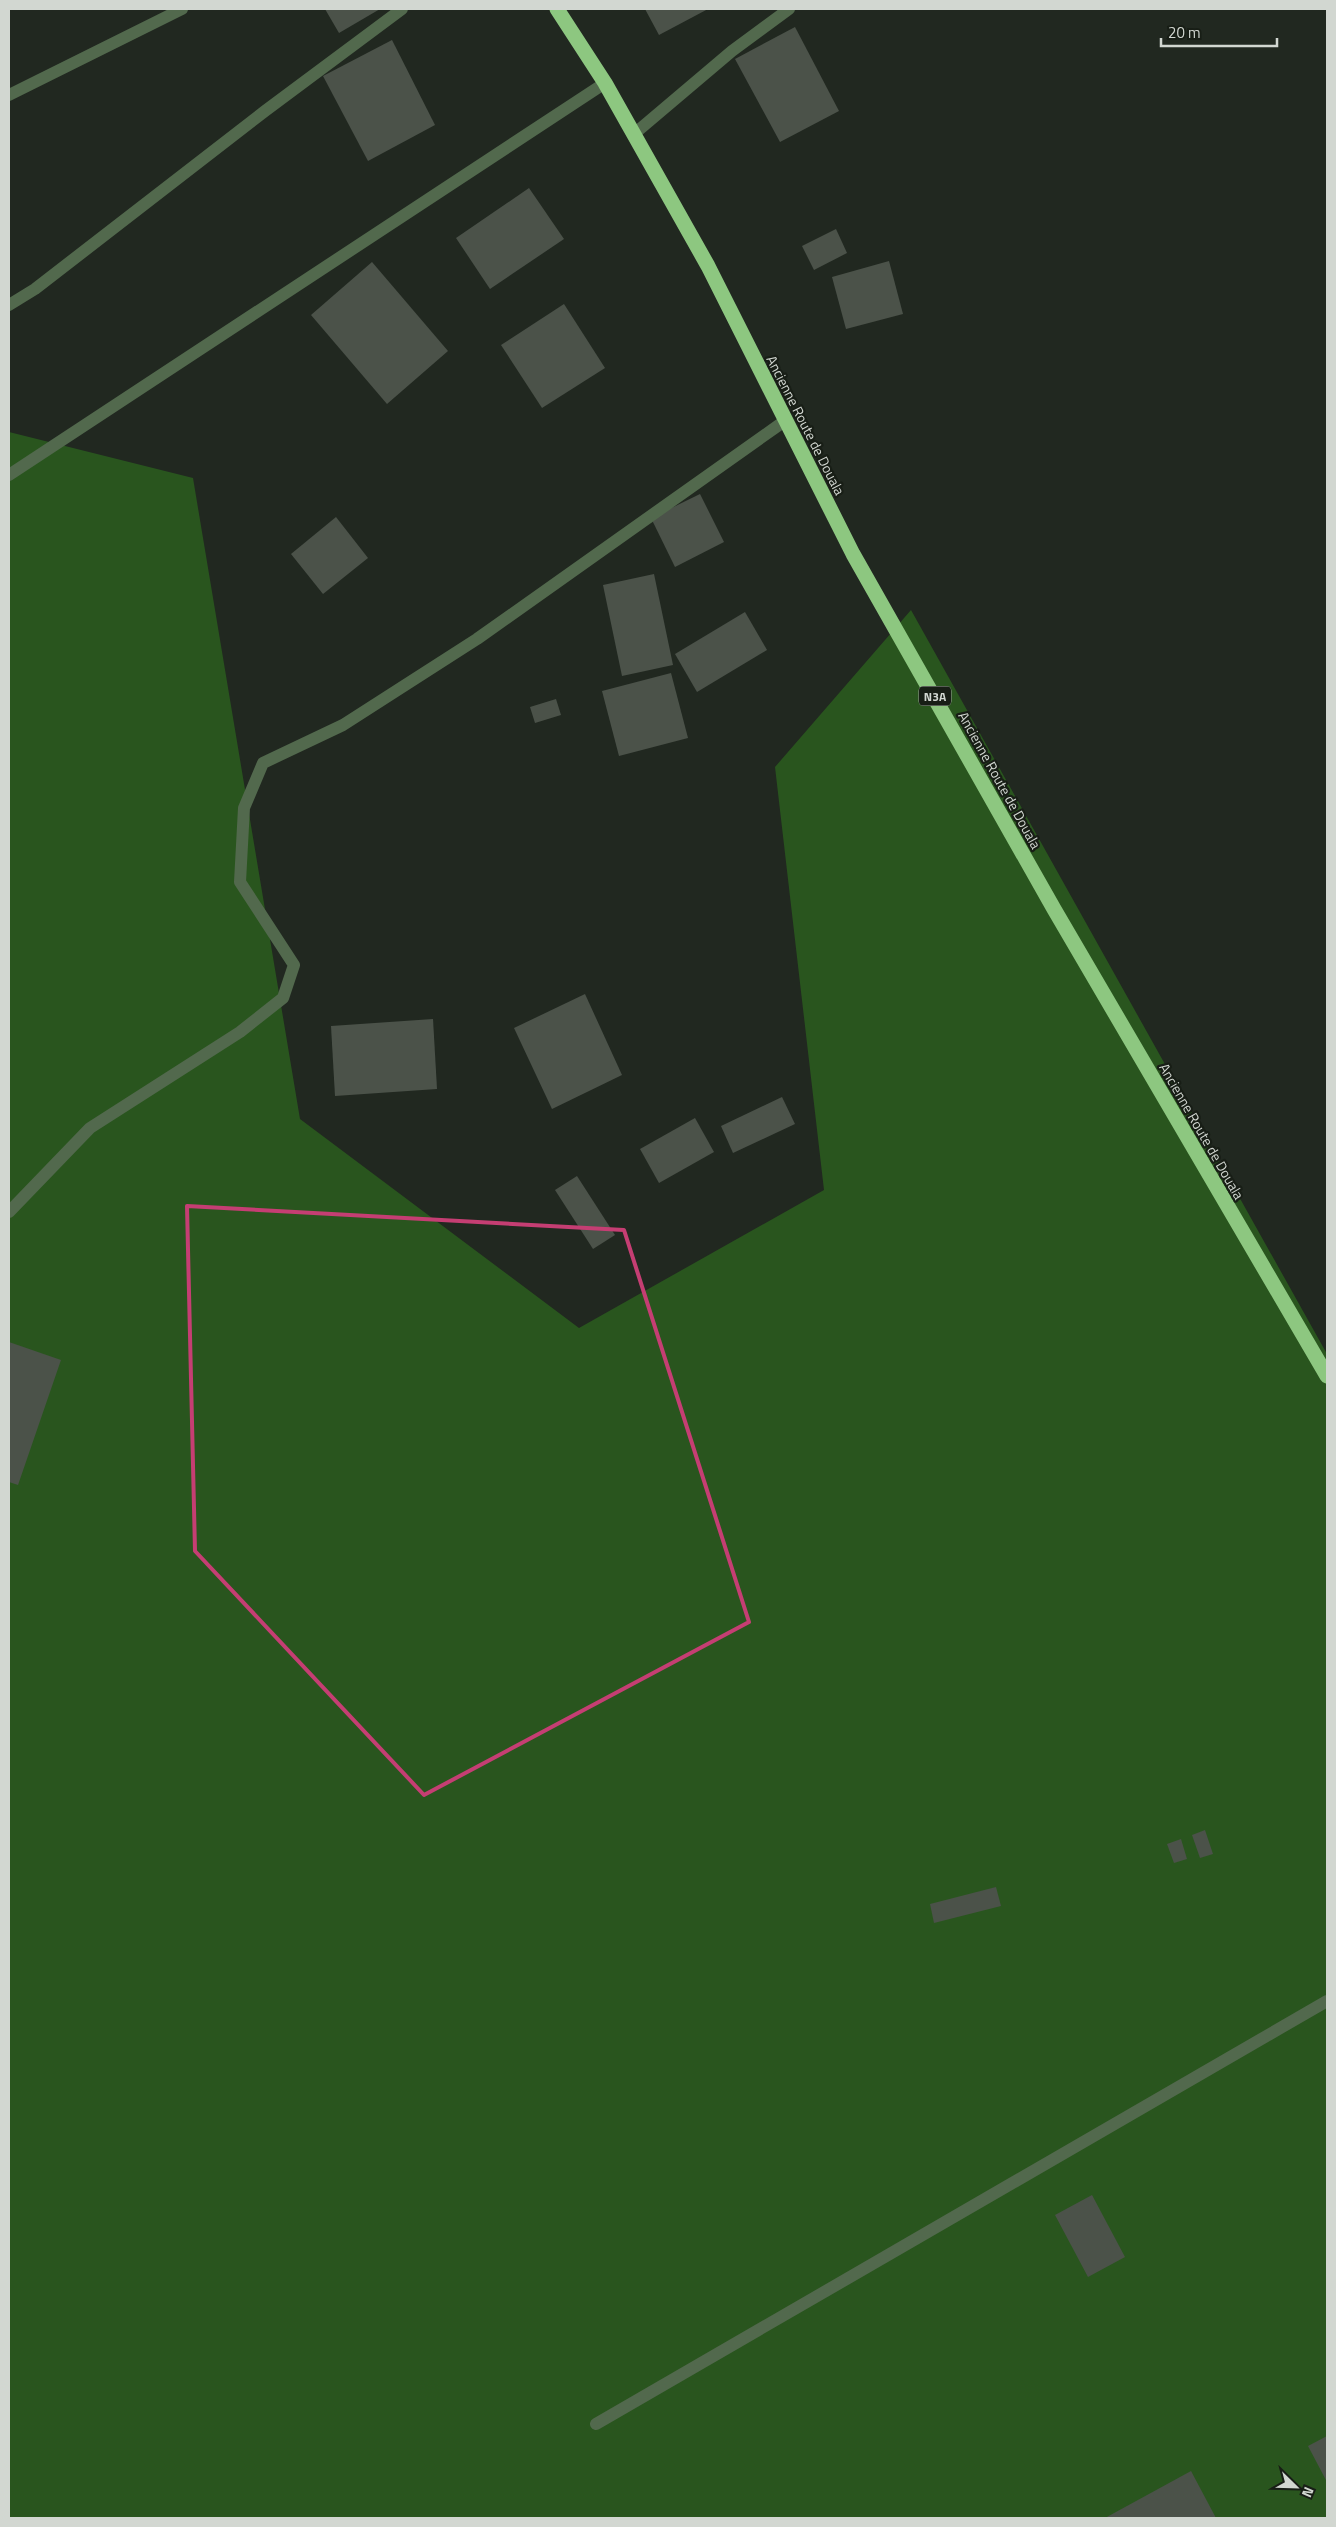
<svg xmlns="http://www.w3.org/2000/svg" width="1336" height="2527" viewBox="0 0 1336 2527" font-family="'Titillium Web',sans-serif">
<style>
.green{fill:#29551e}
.building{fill:#4b5249}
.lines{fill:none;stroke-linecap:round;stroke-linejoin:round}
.lane{stroke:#52694d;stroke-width:12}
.street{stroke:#52694d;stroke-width:12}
.highway{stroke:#8dc780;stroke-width:15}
.marked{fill:none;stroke:#c53e73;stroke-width:4;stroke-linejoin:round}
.labels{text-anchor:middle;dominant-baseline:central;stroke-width:4.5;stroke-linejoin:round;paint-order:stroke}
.shield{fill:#181e16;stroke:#9aa099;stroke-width:1}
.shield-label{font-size:12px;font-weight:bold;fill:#d2d7d1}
.street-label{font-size:14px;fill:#d2d7d1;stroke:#181e16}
</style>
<rect width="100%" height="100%" fill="#212820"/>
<polygon class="green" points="9,432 193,478 300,1119 579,1328 824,1190 775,767 911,610 1327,1354 1327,2518 9,2518"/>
<g class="building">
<polygon points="325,9 380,9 339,33"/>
<polygon points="645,9 708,9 659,35"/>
<polygon points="795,27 839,111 780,142 735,59"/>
<polygon points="392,40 435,125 368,161 323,76"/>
<polygon points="529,188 564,239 490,289 456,238"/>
<polygon points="836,229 847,253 814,270 802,246"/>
<polygon points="889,261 903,314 846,329 832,277"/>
<polygon points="372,262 448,351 387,404 311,315"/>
<polygon points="564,304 605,368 542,408 501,345"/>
<polygon points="700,494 724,542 675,567 651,518"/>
<polygon points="336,517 368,558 323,594 291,554"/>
<polygon points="654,574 673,665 622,676 603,585"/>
<polygon points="745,612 767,650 697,692 675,654"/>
<polygon points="671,673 688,738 619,756 602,691"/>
<polygon points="556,699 561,715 535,723 530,707"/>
<polygon points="585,994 622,1075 552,1109 514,1028"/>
<polygon points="433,1019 437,1089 335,1096 331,1026"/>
<polygon points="782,1097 795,1124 733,1153 721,1126"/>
<polygon points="695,1118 714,1152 659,1183 640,1149"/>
<polygon points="577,1176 615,1235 593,1249 555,1190"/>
<polygon points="9,1342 61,1360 18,1485 9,1482"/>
<polygon points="1205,1830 1213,1854 1200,1858 1192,1835"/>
<polygon points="1181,1839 1187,1859 1174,1863 1167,1844"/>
<polygon points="996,1887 1001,1906 934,1923 930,1904"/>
<polygon points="1092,2195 1125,2257 1088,2277 1055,2215"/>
<polygon points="1327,2436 1327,2482 1308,2446"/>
<polygon points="1191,2471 1216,2518 1105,2518"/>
</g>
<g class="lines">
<polyline class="lane" points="596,2424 1327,2001"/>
<g class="street">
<polyline points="9,95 182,9"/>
<polyline points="634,134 732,51 789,9"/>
<polyline points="9,305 35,289 265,111 402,9"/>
<polyline points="9,475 605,83"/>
<polyline points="9,1212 90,1128 240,1032 283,998 294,965 240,882 244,808 263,763 343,725 477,639 786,420"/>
</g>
<polyline class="highway" points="557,9 605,83 708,266 853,554 1054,909 1327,1376"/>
</g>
<path class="marked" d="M187 1206 624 1230 749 1622 424 1795 195 1551Z"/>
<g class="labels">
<rect class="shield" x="919" y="686.5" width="32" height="19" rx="4"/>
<g class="shield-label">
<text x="935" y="696">N3A</text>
</g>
<g class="street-label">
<text transform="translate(806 425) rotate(63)">Ancienne Route de Douala</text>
<text transform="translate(1000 780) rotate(61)">Ancienne Route de Douala</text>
<text transform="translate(1202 1131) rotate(60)">Ancienne Route de Douala</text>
</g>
</g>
<rect width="1336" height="2527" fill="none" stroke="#d2d7d1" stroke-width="20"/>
<g transform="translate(1296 2487) rotate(113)" stroke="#181e16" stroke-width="4" paint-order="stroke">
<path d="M0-4L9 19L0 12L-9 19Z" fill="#d2d7d1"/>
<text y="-8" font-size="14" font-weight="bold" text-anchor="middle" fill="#d2d7d1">N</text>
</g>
<path d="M1161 38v8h116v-8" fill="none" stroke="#d2d7d1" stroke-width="2.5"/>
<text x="1168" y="38" font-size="15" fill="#d2d7d1" stroke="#181e16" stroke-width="4" paint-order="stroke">20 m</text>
</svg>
